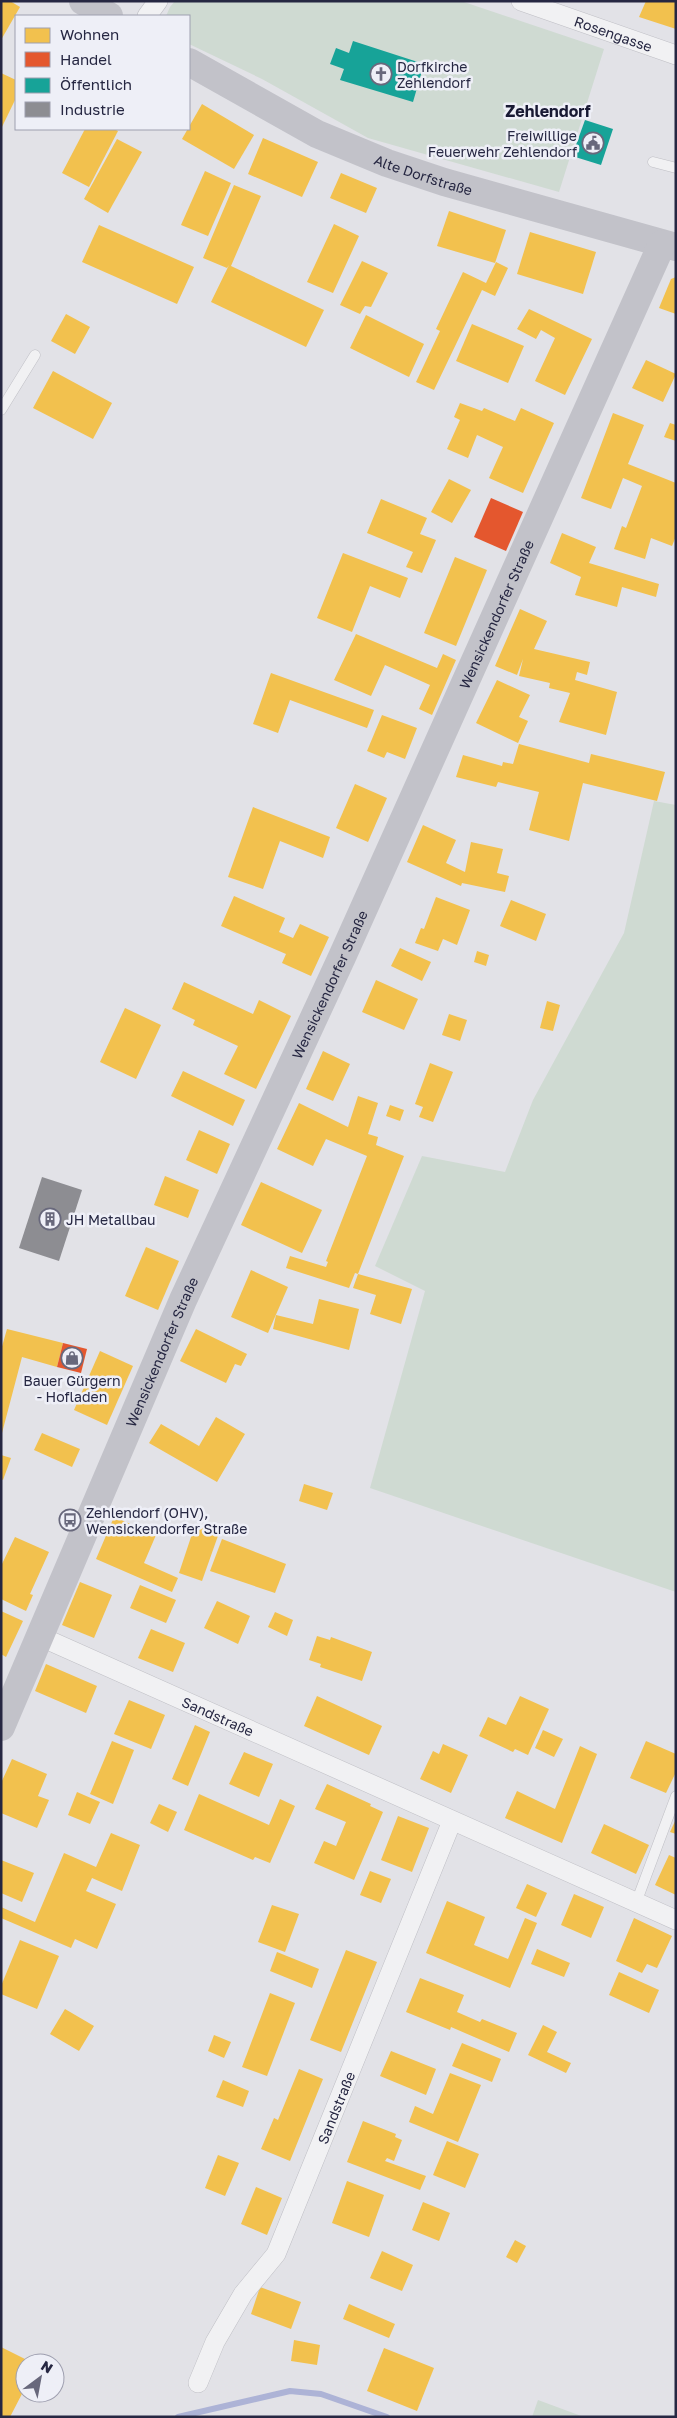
<svg xmlns="http://www.w3.org/2000/svg" width="677" height="2418" viewBox="0 0 677 2418" font-family="'Golos Text',sans-serif">
<style>
.green{fill:#cfdad2}
.homes{fill:#f2c14e}
.shops{fill:#e4572e}
.public{fill:#17a398}
.industry{fill:#8d8d92}
.lines{fill:none;stroke-linecap:round;stroke-linejoin:round}
.stream{stroke:#adb3d6;stroke-width:6}
.service-casing{stroke:#bfbfc5;stroke-width:11}
.minor-casing{stroke:#bfbfc5;stroke-width:20}
.service{stroke:#f1f1f3;stroke-width:10}
.minor{stroke:#f1f1f3;stroke-width:19}
.secondary{stroke:#c2c2c9;stroke-width:28}
.labels{text-anchor:middle;dominant-baseline:central;stroke-width:5;stroke-linejoin:round;paint-order:stroke}
.street-label{font-size:14px;fill:#262742;stroke:#eeeff7}
.poi-label{font-size:14px;fill:#262742;stroke:#eeeff7;text-anchor:start}
.quarter-label{font-size:16px;font-weight:bold;fill:#181933;stroke:#eeeff7}
</style>
<rect width="100%" height="100%" fill="#e2e2e7"/>
<g class="green">
<polygon points="175,1 461,1 604,49 559,192 368,138 262,79 189,44 189,16 166,16 170,7"/>
<polygon points="654,801 676,805 676,1592 370,1488 425,1291 375,1266 422,1156 505,1172 533,1100 624,933"/>
<polygon points="538,2400 584,2417 532,2417"/>
</g>
<g class="homes">
<polygon points="1,1 10,1 20,7 1,40"/>
<polygon points="646,1 676,1 676,29 639,17"/>
<polygon points="1,73 16,80 16,98 1,129"/>
<polygon points="202,104 254,135 234,169 182,139"/>
<polygon points="85,129 114,129 118,131 89,187 62,173"/>
<polygon points="263,138 318,162 302,197 248,174"/>
<polygon points="117,139 142,152 108,213 84,199"/>
<polygon points="205,171 231,183 208,236 181,225"/>
<polygon points="341,173 377,188 366,213 330,198"/>
<polygon points="234,185 261,196 231,266 324,310 306,347 211,302 229,265 227,268 203,258"/>
<polygon points="449,211 506,230 495,263 437,246"/>
<polygon points="334,224 359,236 333,293 307,282"/>
<polygon points="99,225 194,267 177,304 82,262"/>
<polygon points="530,232 596,252 583,294 517,274"/>
<polygon points="362,261 388,273 371,307 365,306 360,314 340,305"/>
<polygon points="496,262 508,268 495,296 482,290 434,390 416,382 440,331 436,329 463,272 486,283"/>
<polygon points="676,277 676,314 659,308 671,279"/>
<polygon points="529,309 592,339 565,395 535,381 555,338 541,330 536,339 517,329"/>
<polygon points="66,314 90,327 75,354 51,341"/>
<polygon points="366,315 424,344 409,377 350,348"/>
<polygon points="472,324 524,346 508,383 456,361"/>
<polygon points="646,360 676,374 663,402 632,388"/>
<polygon points="53,371 112,403 93,439 33,408"/>
<polygon points="460,403 482,411 484,408 515,421 521,408 554,423 523,493 489,478 503,447 477,435 468,458 447,449 460,420 454,417"/>
<polygon points="613,413 644,425 628,464 676,483 676,536 672,546 651,538 645,559 614,549 622,526 626,528 642,486 623,478 611,509 581,498"/>
<polygon points="670,423 676,425 676,441 664,437"/>
<polygon points="449,479 471,490 452,523 431,512"/>
<polygon points="381,499 427,518 420,534 436,540 422,573 406,567 413,552 367,533"/>
<polygon points="562,533 596,547 589,563 659,584 656,597 622,587 617,607 575,595 581,577 550,563"/>
<polygon points="343,553 408,578 400,598 370,586 352,632 317,618"/>
<polygon points="455,557 487,570 456,646 424,633"/>
<polygon points="520,609 547,621 534,649 590,662 587,675 577,672 575,680 617,692 606,735 559,722 570,693 549,688 550,683 519,676 523,659 517,675 495,666"/>
<polygon points="356,634 437,668 443,654 456,660 432,715 419,709 430,685 385,665 371,696 334,680"/>
<polygon points="271,673 374,710 367,728 290,700 278,733 253,724"/>
<polygon points="497,680 530,695 519,717 528,721 518,743 476,723"/>
<polygon points="382,715 417,728 405,759 387,752 384,758 367,751"/>
<polygon points="519,744 589,763 591,754 665,772 657,801 583,783 569,841 529,830 539,792 498,782 496,787 456,777 463,755 502,766 503,762 513,764"/>
<polygon points="355,784 387,798 368,842 336,828"/>
<polygon points="253,807 330,837 323,858 280,841 263,889 228,877"/>
<polygon points="423,825 456,840 446,863 465,872 471,842 503,849 497,873 509,876 505,892 462,883 461,886 407,862"/>
<polygon points="234,896 285,918 279,932 293,938 300,924 329,937 311,976 282,963 286,954 221,926"/>
<polygon points="436,897 470,910 457,945 443,939 438,951 415,943 421,928 424,929"/>
<polygon points="511,900 546,914 536,941 500,926"/>
<polygon points="400,948 431,962 422,981 391,966"/>
<polygon points="477,951 489,955 486,966 474,962"/>
<polygon points="376,980 418,999 404,1030 362,1012"/>
<polygon points="184,982 253,1014 259,1000 291,1016 256,1089 224,1074 238,1046 193,1025 195,1020 172,1009"/>
<polygon points="547,1001 560,1005 553,1031 540,1028"/>
<polygon points="125,1008 161,1025 136,1079 100,1062"/>
<polygon points="449,1014 467,1020 460,1041 442,1035"/>
<polygon points="323,1051 350,1064 333,1101 306,1089"/>
<polygon points="430,1063 453,1072 433,1122 419,1117 423,1107 415,1104"/>
<polygon points="183,1071 245,1100 233,1126 171,1096"/>
<polygon points="358,1096 378,1103 368,1134 378,1137 376,1145 404,1156 358,1274 355,1273 349,1288 286,1268 290,1256 326,1267 328,1262 326,1261 367,1156 326,1139 313,1166 277,1149 299,1103 348,1127"/>
<polygon points="390,1105 404,1110 400,1121 386,1116"/>
<polygon points="199,1130 230,1144 217,1174 186,1160"/>
<polygon points="165,1176 199,1190 188,1218 154,1205"/>
<polygon points="261,1182 322,1210 302,1253 241,1225"/>
<polygon points="146,1247 179,1261 158,1310 125,1296"/>
<polygon points="251,1270 288,1287 268,1333 231,1317"/>
<polygon points="358,1274 412,1289 401,1324 370,1314 376,1295 353,1288"/>
<polygon points="319,1299 359,1309 349,1350 273,1329 276,1315 313,1324"/>
<polygon points="7,1329 63,1343 57,1367 22,1357 2,1433 1,1350"/>
<polygon points="196,1329 247,1354 241,1366 235,1364 226,1383 180,1361"/>
<polygon points="100,1351 133,1366 107,1425 74,1410"/>
<polygon points="216,1417 245,1434 217,1482 149,1443 161,1424 199,1446"/>
<polygon points="42,1433 80,1449 72,1467 34,1450"/>
<polygon points="1,1455 11,1458 3,1480 1,1479"/>
<polygon points="304,1484 333,1493 327,1510 299,1501"/>
<polygon points="114,1517 156,1535 144,1563 178,1578 172,1592 96,1559"/>
<polygon points="195,1525 219,1533 202,1581 179,1573"/>
<polygon points="15,1537 49,1552 30,1594 33,1595 26,1611 1,1599 1,1566"/>
<polygon points="222,1539 286,1564 275,1593 210,1571"/>
<polygon points="80,1582 112,1595 94,1638 62,1625"/>
<polygon points="140,1585 176,1600 166,1623 130,1608"/>
<polygon points="217,1601 250,1616 238,1644 204,1628"/>
<polygon points="1,1611 23,1621 6,1657 1,1654"/>
<polygon points="275,1612 293,1620 287,1636 268,1627"/>
<polygon points="151,1629 185,1643 173,1672 138,1658"/>
<polygon points="317,1636 330,1640 331,1637 372,1652 362,1681 320,1667 321,1664 309,1660"/>
<polygon points="46,1664 97,1686 86,1713 35,1691"/>
<polygon points="317,1696 382,1726 369,1755 304,1726"/>
<polygon points="520,1696 549,1709 528,1755 515,1749 513,1752 479,1736 488,1717 506,1725"/>
<polygon points="129,1700 165,1715 151,1749 114,1734"/>
<polygon points="195,1725 210,1732 188,1786 172,1779"/>
<polygon points="543,1730 563,1739 554,1757 535,1748"/>
<polygon points="112,1741 134,1750 113,1804 90,1794"/>
<polygon points="646,1741 676,1754 676,1772 666,1793 630,1778"/>
<polygon points="443,1744 468,1755 451,1793 420,1779 433,1751 439,1754"/>
<polygon points="580,1746 597,1754 562,1843 505,1818 517,1791 555,1809"/>
<polygon points="244,1752 273,1764 259,1797 229,1784"/>
<polygon points="12,1759 47,1774 38,1796 49,1800 37,1828 1,1813 1,1783"/>
<polygon points="327,1784 371,1804 370,1806 383,1812 354,1880 314,1863 324,1841 336,1846 346,1822 315,1809"/>
<polygon points="77,1792 100,1802 90,1824 68,1815"/>
<polygon points="199,1794 269,1825 280,1799 295,1806 270,1863 255,1857 253,1860 184,1830"/>
<polygon points="159,1804 177,1812 168,1832 150,1823"/>
<polygon points="398,1816 429,1828 412,1872 381,1860"/>
<polygon points="676,1819 676,1834 670,1832"/>
<polygon points="604,1824 649,1845 636,1874 591,1853"/>
<polygon points="111,1833 140,1845 122,1891 92,1878 86,1891 116,1904 97,1949 75,1939 71,1948 1,1918 1,1907 35,1922 64,1853 96,1867"/>
<polygon points="669,1855 676,1858 676,1895 655,1885"/>
<polygon points="1,1860 34,1873 22,1902 1,1893"/>
<polygon points="370,1871 391,1879 381,1903 360,1895"/>
<polygon points="527,1884 547,1893 536,1917 516,1908"/>
<polygon points="574,1894 604,1907 591,1938 561,1925"/>
<polygon points="447,1901 485,1917 474,1945 508,1959 525,1918 537,1923 510,1988 426,1953"/>
<polygon points="272,1905 299,1914 285,1952 258,1942"/>
<polygon points="634,1918 672,1936 657,1968 647,1964 642,1973 616,1961"/>
<polygon points="20,1940 59,1956 37,2009 1,1994 1,1986"/>
<polygon points="537,1949 570,1963 564,1977 531,1964"/>
<polygon points="346,1950 377,1962 341,2052 310,2040"/>
<polygon points="277,1952 319,1969 312,1988 270,1971"/>
<polygon points="619,1972 659,1990 649,2013 609,1995"/>
<polygon points="420,1978 464,1995 457,2012 480,2022 482,2019 517,2033 509,2052 451,2027 450,2030 406,2012"/>
<polygon points="270,1993 295,2003 267,2076 242,2067"/>
<polygon points="65,2009 94,2026 79,2051 50,2034"/>
<polygon points="543,2025 557,2032 547,2052 571,2063 566,2073 528,2055"/>
<polygon points="214,2035 231,2042 224,2058 208,2051"/>
<polygon points="462,2043 501,2059 492,2082 452,2066"/>
<polygon points="391,2051 436,2069 426,2095 380,2076"/>
<polygon points="299,2069 323,2079 290,2161 261,2149 274,2118 278,2120"/>
<polygon points="450,2073 481,2085 458,2142 409,2122 415,2106 433,2114"/>
<polygon points="223,2080 249,2091 243,2107 216,2097"/>
<polygon points="363,2121 396,2134 395,2137 402,2140 394,2161 387,2158 385,2161 426,2176 420,2190 347,2162"/>
<polygon points="447,2141 479,2154 465,2188 433,2175"/>
<polygon points="218,2155 239,2163 225,2196 205,2188"/>
<polygon points="347,2181 384,2195 369,2237 332,2223"/>
<polygon points="256,2187 282,2198 267,2235 241,2224"/>
<polygon points="423,2202 450,2213 439,2241 412,2230"/>
<polygon points="515,2240 526,2246 517,2263 506,2257"/>
<polygon points="382,2251 413,2265 402,2291 370,2278"/>
<polygon points="260,2287 301,2302 291,2329 251,2314"/>
<polygon points="349,2304 395,2324 389,2338 343,2319"/>
<polygon points="294,2340 320,2345 317,2365 291,2361"/>
<polygon points="1,2347 33,2363 25,2363 25,2388 10,2417 1,2417"/>
<polygon points="384,2348 434,2368 417,2411 367,2391"/>
</g>
<g class="shops">
<polygon points="491,498 523,512 506,551 474,537"/>
<polygon points="63,1343 87,1349 81,1373 57,1367"/>
</g>
<g class="public">
<polygon points="353,41 424,64 413,102 340,80 344,69 330,64 336,48 349,53"/>
<polygon points="585,120 613,129 601,165 572,156"/>
</g>
<polygon class="industry" points="42,1177 82,1190 59,1261 19,1248"/>
<g class="lines">
<polyline class="stream" points="178,2417 290,2391 321,2394 387,2417"/>
<g class="service-casing">
<g id="service">
<polyline points="653,162 676,168"/>
<polyline points="1,410 35,355"/>
<polyline points="636,1903 676,1796"/>
</g>
</g>
<g class="minor-casing">
<g id="minor">
<path id="s1" d="M521 1 676 55"/>
<polyline points="147,16 158,1"/>
<path id="s2" d="M39 1636 676 1920"/>
<path id="s3" d="M198 2383 215 2342 243 2294 276 2254 452 1821"/>
</g>
</g>
<use href="#service" class="service"/>
<use href="#minor" class="minor"/>
<g class="secondary">
<polyline points="83,1 109,16"/>
<path id="s4" d="M189 62 317 134 387 163 444 182 676 247"/>
<path id="s5" d="M1 1727 183 1300 342 957 662 244"/>
</g>
</g>
<defs>
<g id="church-ring" transform="scale(1.125)"><circle r="9.5" fill="#eeeff7" stroke="#68687c" stroke-width="1.5"/><path d="M-1.2-6h2.4v3.5h3.3v2.4h-3.3V6h-2.4V-.1h-3.3v-2.4h3.3Z" fill="#68687c"/></g>
<g id="civic-ring" transform="scale(1.125)"><circle r="9.5" fill="#eeeff7" stroke="#68687c" stroke-width="1.5"/><path d="M-.6-6.5H3V-4.5H.6V-3L4-1V1h2V6H-6V1h2V-1L-.6-3ZM-1.2 2.5V6h2.4V2.5Z" fill="#68687c"/></g>
<g id="building-ring" transform="scale(1.125)"><circle r="9.5" fill="#eeeff7" stroke="#68687c" stroke-width="1.5"/><path d="M-4-6H4V6H1V3H-1V6H-4ZM-2.5-4.3h1.7v1.8h-1.7ZM.8-4.3h1.7v1.8H.8ZM-2.5-1h1.7V.8h-1.7ZM.8-1h1.7V.8H.8Z" fill="#68687c"/></g>
<g id="shop-ring" transform="scale(1.125)"><circle r="9.5" fill="#eeeff7" stroke="#68687c" stroke-width="1.5"/><path d="M-5-2.5h2.3a2.7 3.5 0 0 1 5.4 0H5L5.5 6h-11ZM-1.5-2.5h3a1.5 2.3 0 0 0-3 0Z" fill="#68687c"/></g>
<g id="bus-ring" transform="scale(1.125)"><circle r="9.5" fill="#eeeff7" stroke="#68687c" stroke-width="1.5"/><path d="M-5-6H5V4H4V6H2V4H-2V6H-4V4H-5ZM-3.5-4V0h7V-4ZM-3.5 1.2v1.5H-2V1.2ZM2 1.2v1.5H3.5V1.2Z" fill="#68687c"/></g>
</defs>
<g fill-rule="evenodd">
<use href="#church-ring" x="381" y="74"/>
<use href="#civic-ring" x="593" y="143"/>
<use href="#building-ring" x="50" y="1219"/>
<use href="#shop-ring" x="72" y="1358"/>
<use href="#bus-ring" x="70" y="1520"/>
</g>
<g class="labels">
<g class="street-label">
<text stroke="none"><textPath href="#s1" startOffset="98">Rosengasse</textPath></text>
<text stroke="none"><textPath href="#s4" startOffset="261">Alte Dorfstraße</textPath></text>
<text stroke="none"><textPath href="#s5" startOffset="1218">Wensickendorfer Straße</textPath></text>
<text stroke="none"><textPath href="#s5" startOffset="812">Wensickendorfer Straße</textPath></text>
<text stroke="none"><textPath href="#s5" startOffset="408">Wensickendorfer Straße</textPath></text>
<text stroke="none"><textPath href="#s2" startOffset="196">Sandstraße</textPath></text>
<text stroke="none"><textPath href="#s3" startOffset="310">Sandstraße</textPath></text>
</g>
<g class="poi-label">
<text x="397" y="66">Dorfkirche<tspan x="397" dy="16">Zehlendorf</tspan></text>
<text x="577" y="135" text-anchor="end">Freiwillige<tspan x="577" dy="16">Feuerwehr Zehlendorf</tspan></text>
<text x="66" y="1219">JH Metallbau</text>
<text x="72" y="1380" text-anchor="middle">Bauer Gürgern<tspan x="72" dy="16">- Hofladen</tspan></text>
<text x="86" y="1512">Zehlendorf (OHV),<tspan x="86" dy="16">Wensickendorfer Straße</tspan></text>
</g>
<g class="quarter-label">
<text x="548" y="111">Zehlendorf</text>
</g>
</g>
<rect width="677" height="2418" fill="none" stroke="#262742" stroke-width="5"/>
<rect x="15" y="15" width="175" height="115" fill="#eeeff7" stroke="#9e9faf"/>
<rect x="25" y="28" width="25" height="15" fill="#f2c14e" stroke="#9e9faf"/>
<text x="60" y="40" font-size="15" fill="#262742">Wohnen</text>
<rect x="25" y="52" width="25" height="15" fill="#e4572e" stroke="#9e9faf"/>
<text x="60" y="65" font-size="15" fill="#262742">Handel</text>
<rect x="25" y="78" width="25" height="15" fill="#17a398" stroke="#9e9faf"/>
<text x="60" y="90" font-size="15" fill="#262742">Öffentlich</text>
<rect x="25" y="102" width="25" height="15" fill="#8d8d92" stroke="#9e9faf"/>
<text x="60" y="115" font-size="15" fill="#262742">Industrie</text>
<g transform="translate(40 2378) rotate(32)"><circle r="24" fill="#eeeff7" stroke="#9e9faf"/>
<path d="M0-4L9 19L0 12L-9 19Z" fill="#68687c"/>
<text y="-8" font-size="14" font-weight="bold" text-anchor="middle" fill="#262742">N</text>
</g>
</svg>
